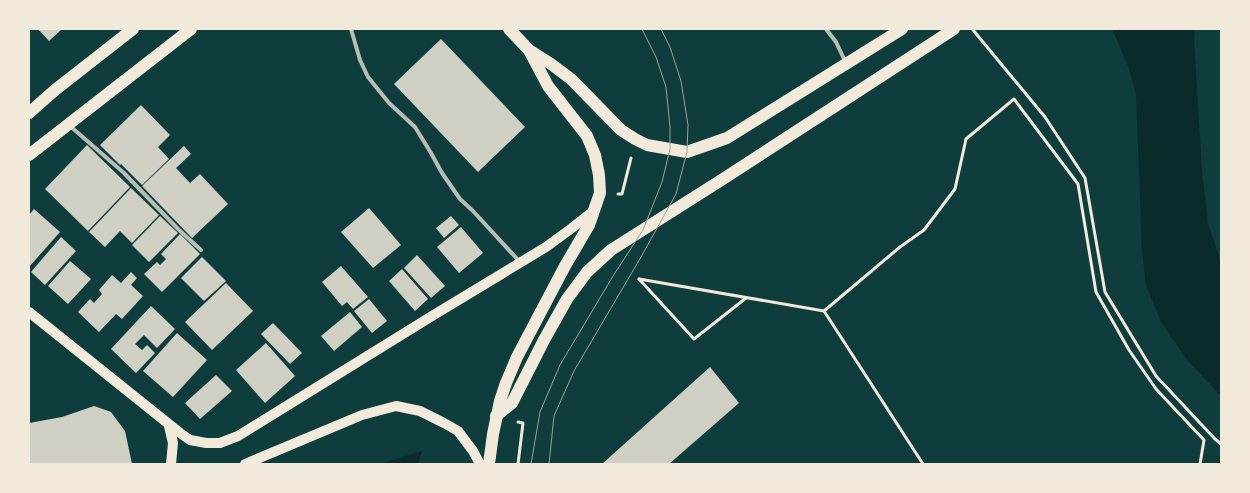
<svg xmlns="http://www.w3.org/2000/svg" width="1250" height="493" viewBox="0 0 1250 493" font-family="Signika,sans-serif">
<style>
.water{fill:#0a2a2b}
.building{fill:#cfcfc3}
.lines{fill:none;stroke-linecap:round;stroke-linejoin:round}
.path{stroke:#f1e9da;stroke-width:3}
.service{stroke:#b8beb3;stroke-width:4}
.secondary{stroke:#f1e9da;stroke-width:10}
.primary{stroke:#f1e9da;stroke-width:12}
.tram{stroke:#97a49c;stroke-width:1}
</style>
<rect width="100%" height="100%" fill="#0f3d3e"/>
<g class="water">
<polygon points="1112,29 1195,29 1194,40 1202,171 1208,223 1221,263 1221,396 1188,361 1161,322 1146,285 1142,250 1136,95 1128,66"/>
<polygon points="422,451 418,464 380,464"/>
</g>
<g class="building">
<polygon points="38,29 62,29 49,41"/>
<polygon points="441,39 525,127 478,172 394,84"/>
<polygon points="141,105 170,135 158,147 169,159 142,185 121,164 120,165 100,145"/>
<polygon points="87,145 130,187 88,231 45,189"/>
<polygon points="184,146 191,154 176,168 190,183 200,174 228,204 192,238 142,186"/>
<polygon points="131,188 159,215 132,243 120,231 105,247 89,232"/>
<polygon points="369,208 401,245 373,268 341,232"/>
<polygon points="34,209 60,232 29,267 29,215"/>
<polygon points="160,216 178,233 149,262 132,245"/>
<polygon points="451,216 459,225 444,238 436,228"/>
<polygon points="461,227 483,253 459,273 437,247"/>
<polygon points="180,234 200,254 162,292 144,274 157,262 160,265 166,259 161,254"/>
<polygon points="61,237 76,251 45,285 31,272"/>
<polygon points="417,255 445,286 431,298 404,268"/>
<polygon points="202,257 226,281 204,301 181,278"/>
<polygon points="70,261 91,279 68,304 48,286"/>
<polygon points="341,266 368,297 353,309 347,302 342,306 322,282"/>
<polygon points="402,269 428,299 415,311 389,281"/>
<polygon points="131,272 137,278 131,285 143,296 122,319 116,314 99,332 78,312 90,299 94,303 102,294 99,290 112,275 121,283"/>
<polygon points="226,283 253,311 212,350 185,322"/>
<polygon points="369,299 387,321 372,333 354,311"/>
<polygon points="151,306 175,329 157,348 144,335 135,344 142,350 147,345 155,353 136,373 111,349"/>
<polygon points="350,312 362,327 334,351 321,336"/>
<polygon points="273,323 302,353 290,364 261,334"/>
<polygon points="177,333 207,360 173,397 143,371"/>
<polygon points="266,343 295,376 265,403 236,370"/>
<polygon points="710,367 739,403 669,464 602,464"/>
<polygon points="216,375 232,391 200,419 185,403"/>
<polygon points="94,406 111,412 125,431 132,464 29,464 29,423 62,417"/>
</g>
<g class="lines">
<g class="path">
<polyline points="973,30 1045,117 1085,178 1105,292 1156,376 1215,439 1221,444"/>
<polyline points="618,194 622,194 631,158"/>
<polyline points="639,279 824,311"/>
<polyline points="639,279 694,339 746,298"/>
<polyline points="518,422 523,423 518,464"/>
<polyline points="923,464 824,311 900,247 924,230 955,189 966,139 1014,99 1078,184 1096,292 1129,350 1156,389 1204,440 1200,464"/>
</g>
<g class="service">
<polyline points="351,29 360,60 368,77 389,103 415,127 431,153 442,173 460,199 473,211 519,261"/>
<polyline points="826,29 836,42 845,61"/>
<polyline points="70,126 124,173 178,229 201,250"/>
</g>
<g class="secondary">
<polyline points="29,312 180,433 190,440 206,443 220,443 238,436 432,316 546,247 572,228 595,210"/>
<polyline points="169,426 173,443 171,464"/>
<polyline points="245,464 362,415 396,406 420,411 444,423 458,431 473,451 480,464"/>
</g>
<g class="primary">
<polyline points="509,29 529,50 551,64 571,79 621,130 635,139 647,145 687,152 727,138 902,29"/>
<polyline points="29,113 55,90 133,29"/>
<polyline points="29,155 191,29"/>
<polyline points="496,416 512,403 544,340 567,299 587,272 611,250 723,179 954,29"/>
<polyline points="489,464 493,434 500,401 506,383 517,357 565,266 589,225 600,193 599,175 595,155 587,136 548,86 530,52"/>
</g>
<g class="tram">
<polyline points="531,464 540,412 560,365 613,276 643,230 662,182 670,149 670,127 666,87 656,57 642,29"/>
<polyline points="549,464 554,416 574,371 641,257 676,194 687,152 688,125 681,81 670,47 661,29"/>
</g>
</g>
<rect width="1250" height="493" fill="none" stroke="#f1e9da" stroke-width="60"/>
</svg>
